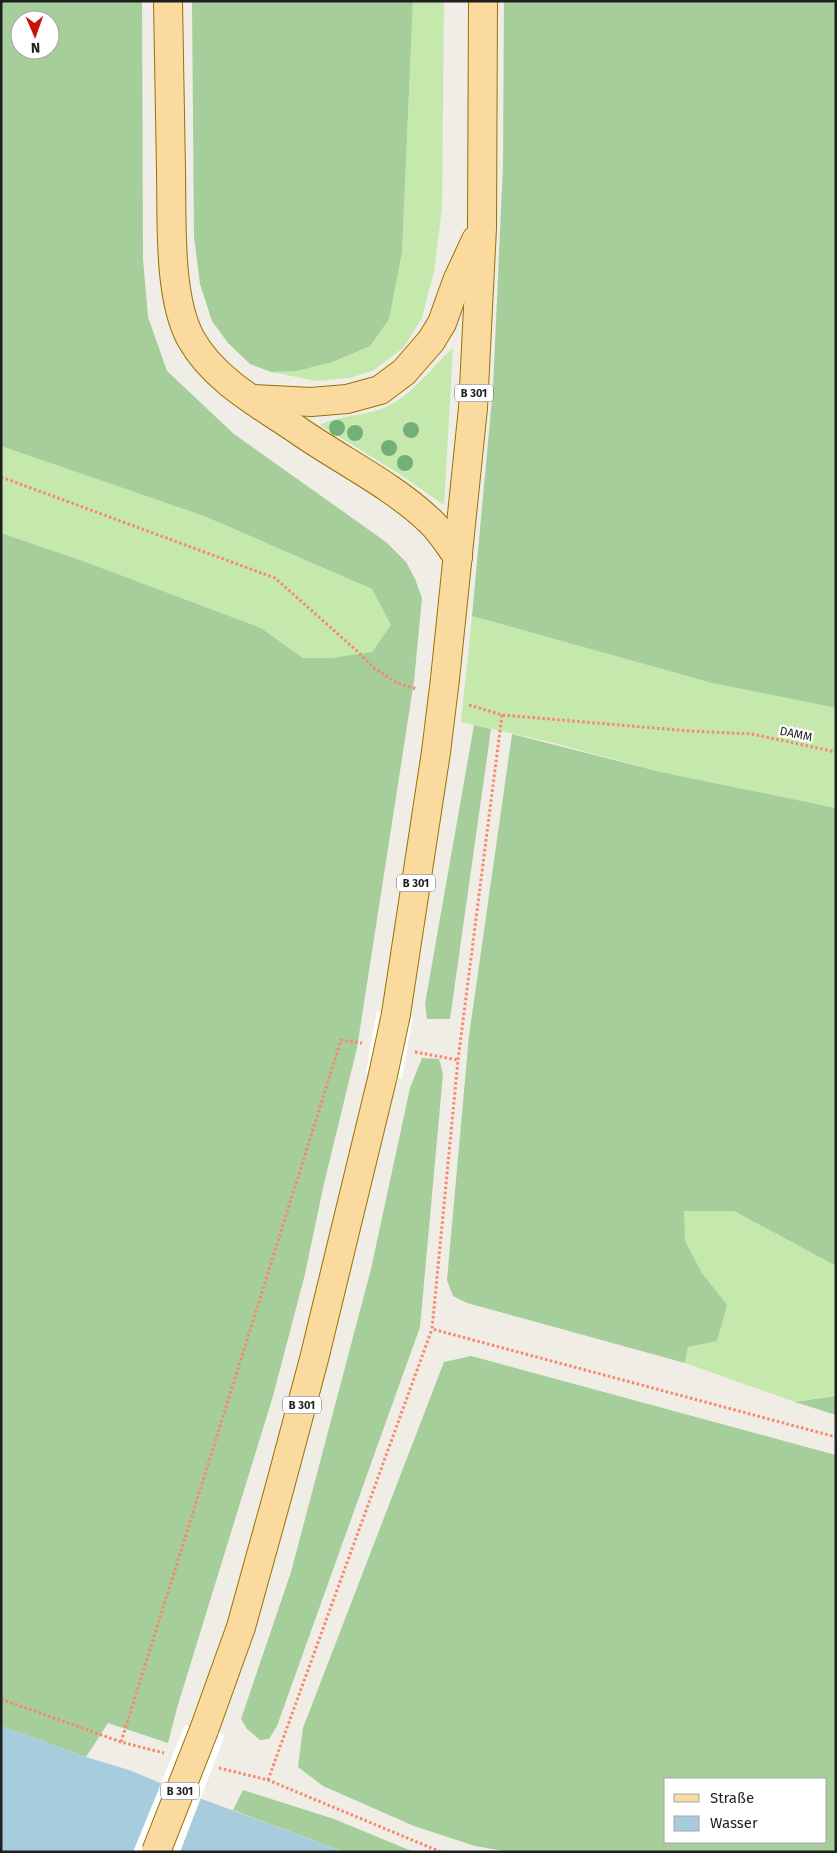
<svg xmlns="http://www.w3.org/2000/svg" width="837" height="1853" viewBox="0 0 837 1853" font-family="'Fira Sans',sans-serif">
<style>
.grass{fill:#c5e9ac}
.forest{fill:#a5ce9a;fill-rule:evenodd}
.water{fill:#a6ccdd}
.pier{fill:#fff}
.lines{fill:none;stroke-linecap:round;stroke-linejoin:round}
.major-casing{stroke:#987202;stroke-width:30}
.path{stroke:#f8876e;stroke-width:3;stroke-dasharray:2.5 2.5;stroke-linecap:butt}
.major{stroke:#fbda9f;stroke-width:28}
.major-bridge-casing{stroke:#987202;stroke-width:30;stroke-linecap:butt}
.major-bridge{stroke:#fbda9f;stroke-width:28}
.tree{fill:#73af78}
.labels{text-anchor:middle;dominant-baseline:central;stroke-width:4.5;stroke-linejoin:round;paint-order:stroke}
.shield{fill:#fff;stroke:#626262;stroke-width:1}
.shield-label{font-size:11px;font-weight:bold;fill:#1f1f1f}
.street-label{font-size:12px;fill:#1f1f1f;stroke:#fff}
</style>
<rect width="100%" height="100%" fill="#efede5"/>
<g class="grass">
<polygon points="413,1 444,1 442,208 434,271 422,318 403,348 374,370 350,378 317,381 271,372 297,371 334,362 370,346 402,252"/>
<path d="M453 348 444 505 398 473 320 425C341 414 368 417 390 405 415 392 432 367 453 348Z"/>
<polygon points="1,446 204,516 372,589 392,626 372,652 331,658 303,658 261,628 83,561 1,533"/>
<polygon points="472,616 712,683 836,708 836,808 661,772 550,742 461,722"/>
<polygon points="683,1211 734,1211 836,1266 836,1395 795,1402 685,1363 688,1347 727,1306 702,1273 685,1241"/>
</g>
<g class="forest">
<path d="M1 1H142L143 259 148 317 167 371 234 434 386 542 406 562 415 579 422 598 414 681 357 1048 323 1188 305 1274 273 1396 177 1708 168 1743 108 1723 86 1757 1 1726V533L83 561 261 628 303 658H331L372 652 391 625 372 589 204 516 1 446ZM20 20H50V50H20Z"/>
<polygon points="192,1 413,1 402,252 389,319 370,346 333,362 297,371 271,372 250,364 228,343 212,321 200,284 194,237"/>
<polygon points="504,1 836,1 836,708 712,683 472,616 493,388 503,165"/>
<polygon points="474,725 491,729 450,1019 427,1019 425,1004"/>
<polygon points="512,734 661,772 836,808 836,1266 734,1211 684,1211 685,1241 702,1273 727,1305 717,1341 688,1347 685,1363 467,1303 453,1296 447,1280 469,1036"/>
<polygon points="422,1058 439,1059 443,1074 420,1327 277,1726 269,1739 260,1740 247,1729 241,1719 291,1572 371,1269 410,1088"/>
<path d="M471 1356 836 1455V1852H510L475 1846 414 1826 323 1786 298 1767 303 1728 444 1362ZM666 1779H826V1842H666Z"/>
<polygon points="836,1395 836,1415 795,1402 834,1396"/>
<polygon points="243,1790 334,1819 414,1852 345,1852 233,1810"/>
</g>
<polygon class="water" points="1,1726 86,1757 129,1770 180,1791 345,1852 1,1852"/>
<g class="pier">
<polygon points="377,1011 413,1017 402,1078 366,1072"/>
<polygon points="185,1725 225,1735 180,1852 133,1852"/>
</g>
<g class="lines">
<g class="major-casing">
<g id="major">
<path d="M168 1C169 58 170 115 171 171 172 219 168 298 191 339 214 380 259 404 296 429 340 460 391 484 430 521 441 531 449 545 458 557"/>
<polyline points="253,399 311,402 347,399 380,390 404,372 431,341 442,323 457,281 476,240"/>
<polyline points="445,679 473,408 482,228 483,1"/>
<polyline points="396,1014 436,752"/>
<polyline points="204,1730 241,1627 279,1490 314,1359 383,1075"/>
</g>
</g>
<g class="path">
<polyline points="1,477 275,578 357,651 374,668 397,683 417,689"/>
<polyline points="469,705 502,715 690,731 752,734 836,752"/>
<polyline points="502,715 458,1060 432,1329 836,1437"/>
<polyline points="415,1052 458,1060"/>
<polyline points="1,1699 121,1742 164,1753"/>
<polyline points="121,1742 341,1040 362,1043"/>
<polyline points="219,1768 268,1780 441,1852"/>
<polyline points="268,1780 432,1329"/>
</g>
<use href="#major" class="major"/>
<g class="major-bridge-casing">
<g id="major-bridge">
<polyline points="436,752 445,679"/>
<polyline points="383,1075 396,1014"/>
<polyline points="156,1852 204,1730"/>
</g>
</g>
<use href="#major-bridge" class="major-bridge"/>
</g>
<g class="tree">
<circle cx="337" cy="428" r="8"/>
<circle cx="411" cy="430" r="8"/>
<circle cx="355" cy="433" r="8"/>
<circle cx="389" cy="448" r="8"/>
<circle cx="405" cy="463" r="8"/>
</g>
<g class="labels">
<g class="shield">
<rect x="455" y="384.5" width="38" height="17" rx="4"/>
<rect x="397" y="874.5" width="38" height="17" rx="4"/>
<rect x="283" y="1396.5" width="38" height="17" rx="4"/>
<rect x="161" y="1782.5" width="38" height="17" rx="4"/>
</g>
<g class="shield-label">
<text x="474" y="393">B 301</text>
<text x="416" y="883">B 301</text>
<text x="302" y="1405">B 301</text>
<text x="180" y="1791">B 301</text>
</g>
<g class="street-label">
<text transform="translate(796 734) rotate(12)">DAMM</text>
</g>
</g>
<rect width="837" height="1853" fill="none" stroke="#1f1f1f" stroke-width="5"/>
<rect x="664" y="1778" width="162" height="65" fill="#ffffff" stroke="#a5a5a5"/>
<rect x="674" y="1794" width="25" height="8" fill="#fbda9f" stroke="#a5a5a5"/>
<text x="710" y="1803" font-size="15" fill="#1f1f1f">Straße</text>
<rect x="674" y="1816" width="25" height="15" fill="#a6ccdd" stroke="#a5a5a5"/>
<text x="710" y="1828" font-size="15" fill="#1f1f1f">Wasser</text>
<g transform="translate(35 35) rotate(178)"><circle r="24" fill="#ffffff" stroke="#a5a5a5"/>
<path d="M0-4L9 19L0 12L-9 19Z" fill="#cb1303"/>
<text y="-8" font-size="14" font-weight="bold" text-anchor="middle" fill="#1f1f1f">N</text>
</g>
</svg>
